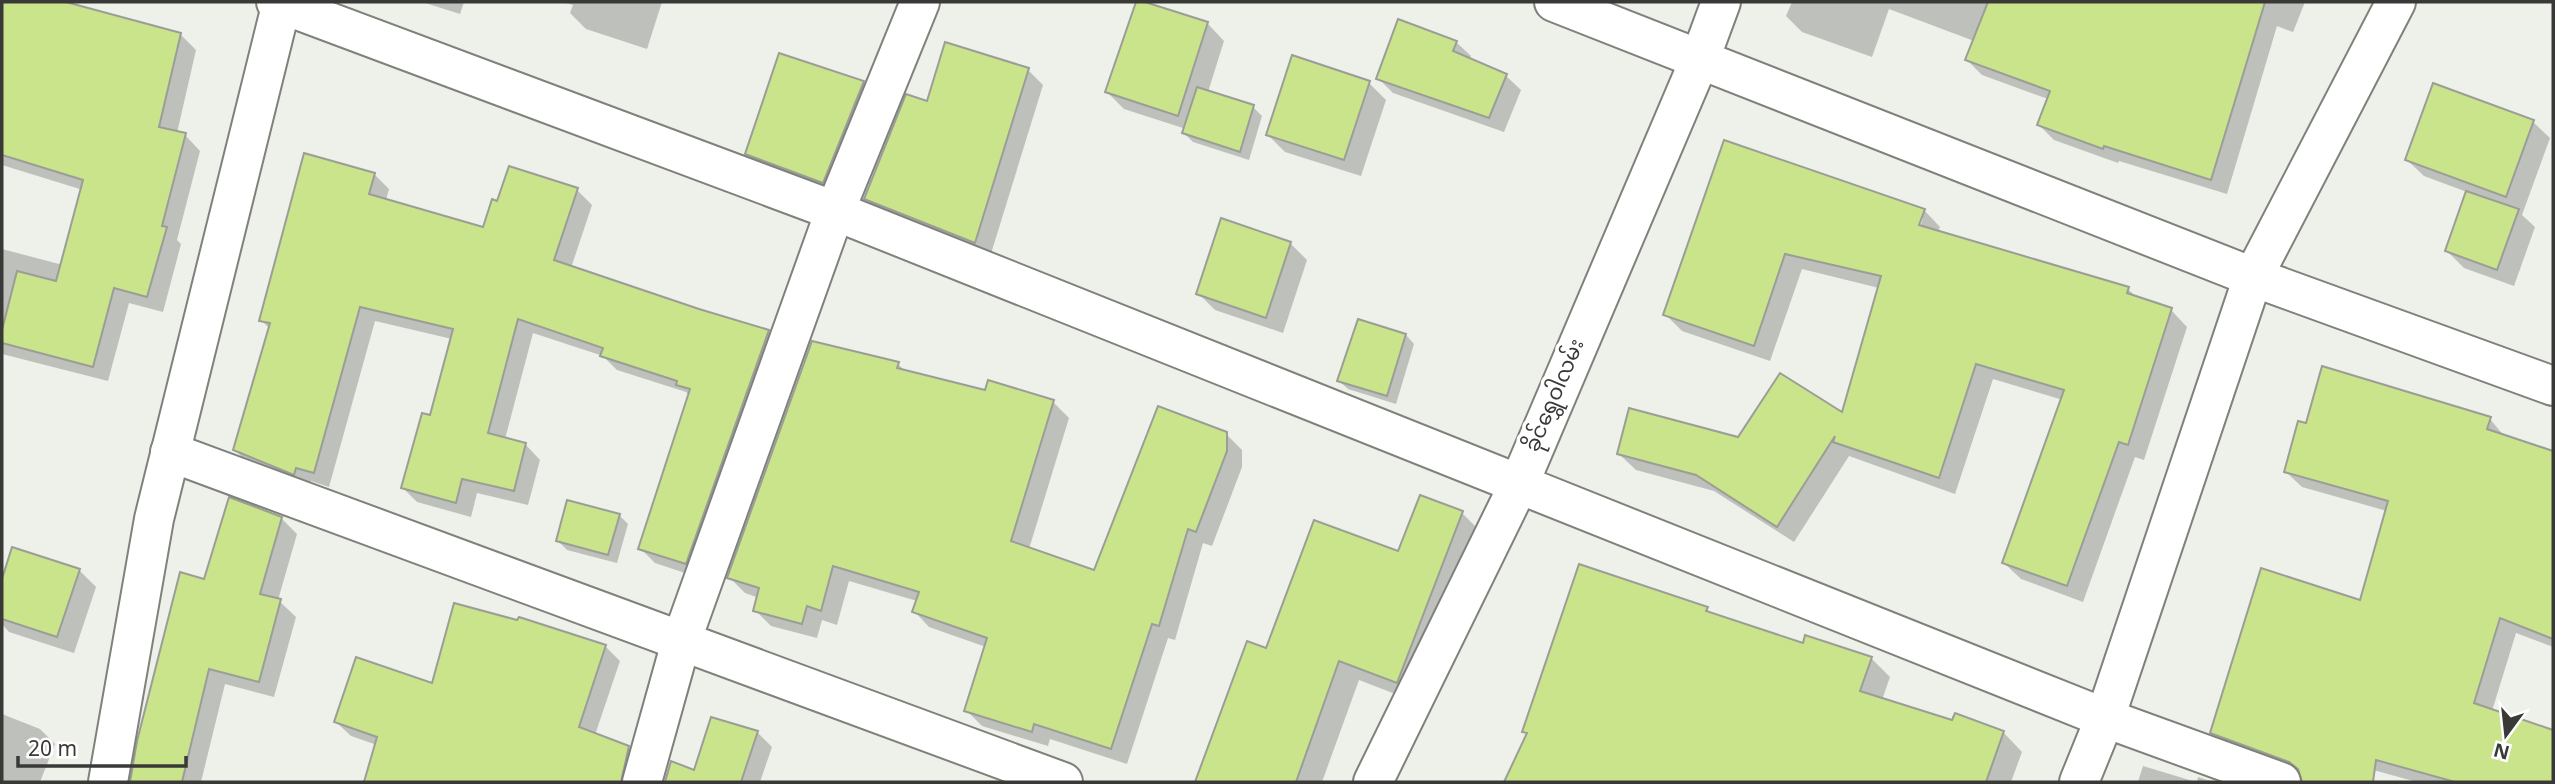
<svg xmlns="http://www.w3.org/2000/svg" width="2555" height="784" viewBox="0 0 2555 784" font-family="Georgia,'Noto Sans Myanmar',serif">
<style>
.shadow{fill:#0003;fill-rule:evenodd}
.building{fill:#cae48b;stroke:#9b9d97;stroke-width:2}
.lines{fill:none;stroke-linecap:round;stroke-linejoin:round}
.minor-casing{stroke:#7f817b;stroke-width:42}
.tertiary-casing{stroke:#7f817b;stroke-width:42}
.minor{stroke:#fff;stroke-width:38}
.tertiary{stroke:#fff;stroke-width:38}
.labels{text-anchor:middle;dominant-baseline:central;stroke-width:7;stroke-linejoin:round;paint-order:stroke}
.street-label{font-size:21px;fill:#393a38;stroke:#fff}
</style>
<rect width="100%" height="100%" fill="#eef0ea"/>
<g class="shadow">
<polygon points="2,2 60,2 180,34 196,50 177,133 185,135 200,151 177,240 181,244 163,312 129,303 108,381 2,354 2,249 63,265 83,190 2,165"/>
<polygon points="422,2 464,2 460,14"/>
<polygon points="562,2 662,2 647,49 586,29 570,13 573,5"/>
<polygon points="1138,2 1208,24 1224,41 1208,92 1253,107 1262,116 1249,160 1193,142 1184,133 1186,129 1124,109 1107,92"/>
<polygon points="1792,2 2305,2 2293,32 2277,26 2227,194 2119,161 2118,163 2054,140 2039,125 2048,99 1982,75 1967,60 1974,41 1889,9 1872,57 1802,32 1786,16"/>
<polygon points="1456,42 1471,56 1469,60 1506,76 1521,90 1504,132 1393,93 1378,78"/>
<polygon points="1028,70 1043,85 990,257 881,214 866,198 928,103"/>
<polygon points="863,82 880,99 840,199 764,171 747,154"/>
<polygon points="1369,83 1386,100 1361,176 1285,152 1268,135"/>
<polygon points="2533,122 2550,138 2522,215 2535,227 2514,286 2464,268 2447,251 2467,192 2424,176 2407,160"/>
<path d="M1725 142 1924 210 1940 227 1938 232 2128 289 2138 299 2171 310 2187 327 2144 460 2135 457 2083 602 2021 579 2004 563 2063 400 1993 379 1955 494 1849 456 1794 542 1714 491 1636 470 1619 454 1739 439 1843 415 1879 288 1802 269 1770 361 1682 331 1665 314ZM1920 218H1923L1918 234Z"/>
<polygon points="374,174 389,189 386,200 484,229 498,203 577,190 592,205 571,268 699,311 768,331 783,346 700,578 655,563 640,548 690,396 686,392 617,370 603,356 533,333 505,439 526,445 540,460 528,505 477,493 471,517 417,502 403,488 431,417 452,339 375,321 329,487 311,481 309,488 250,465 235,450 270,329 261,320"/>
<polygon points="1290,243 1307,260 1283,333 1215,310 1198,293"/>
<polygon points="1406,335 1414,344 1396,404 1348,389 1339,381"/>
<polygon points="898,364 906,372 986,392 1053,402 1069,418 1029,549 1095,572 1226,434 1242,450 1242,467 1212,546 1203,543 1175,640 1168,638 1127,764 1050,739 1048,746 982,726 966,710 986,647 929,627 914,611 917,601 849,581 837,625 822,620 817,638 771,626 755,610 759,598 745,593 729,577"/>
<polygon points="2490,419 2505,437 2553,453 2553,647 2516,633 2492,711 2553,732 2553,782 2417,782 2315,754 2307,778 2228,748 2212,732 2361,603 2387,511 2302,487 2286,472 2307,425"/>
<polygon points="1462,513 1481,532 1416,702 1359,680 1322,782 1197,782 1248,644 1267,650 1399,554"/>
<polygon points="619,515 628,524 617,563 567,550 558,541"/>
<polygon points="281,518 297,534 278,600 296,617 274,697 225,684 201,782 131,782 159,656 205,581"/>
<polygon points="13,549 79,570 96,587 74,653 9,632 2,624 2,585"/>
<polygon points="1707,609 1714,616 1804,646 1871,658 1890,677 1882,700 1953,722 1956,715 2004,733 2022,752 2011,782 1506,782 1528,735 1524,731"/>
<polygon points="605,646 620,661 595,735 628,747 643,762 638,782 366,782 377,745 351,736 336,722 433,686"/>
<polygon points="2,714 40,729 55,744 40,782 2,782"/>
<polygon points="757,732 772,747 760,782 666,782 672,763 695,772"/>
<polygon points="2143,766 2196,782 2138,782"/>
<polygon points="2198,777 2213,782 2197,782"/>
</g>
<g class="building">
<polygon points="2,2 66,2 181,33 159,127 186,133 162,226 167,227 147,297 114,288 93,367 2,343 2,330 17,271 56,281 83,180 2,155"/>
<polygon points="1136,2 1145,2 1208,22 1178,116 1105,92"/>
<polygon points="1988,2 2265,2 2211,180 2104,146 2103,149 2037,125 2050,91 1965,60"/>
<polygon points="1398,19 1457,41 1453,51 1507,74 1489,118 1376,79"/>
<polygon points="945,42 1029,68 975,243 864,199 906,94 927,101"/>
<polygon points="779,53 864,81 823,183 745,154"/>
<polygon points="1292,55 1370,81 1344,160 1266,135"/>
<polygon points="2433,83 2534,120 2506,197 2405,160"/>
<polygon points="1197,87 1254,105 1240,152 1182,133"/>
<polygon points="1724,140 1925,209 1919,225 2129,287 2127,293 2172,308 2128,445 2119,442 2067,586 2002,563 2064,390 1976,364 1939,478 1833,442 1835,436 1777,527 1696,475 1617,454 1629,408 1738,437 1780,373 1842,412 1881,276 1785,254 1754,346 1663,315"/>
<polygon points="304,153 375,173 369,194 483,227 492,199 497,201 509,166 578,188 554,260 699,309 769,330 686,564 638,549 690,389 676,385 677,381 600,356 603,348 518,319 488,433 526,443 514,491 462,479 456,503 401,488 422,413 430,415 453,329 360,307 314,473 296,468 294,475 233,450 270,323 259,321"/>
<polygon points="2466,191 2519,209 2497,270 2445,251"/>
<polygon points="1221,218 1291,242 1266,318 1196,294"/>
<polygon points="1358,319 1406,334 1387,396 1337,381"/>
<polygon points="812,341 899,362 897,368 985,390 988,380 1054,400 1011,541 1094,570 1158,406 1227,432 1227,451 1196,532 1188,529 1159,626 1152,624 1111,749 1034,724 1032,732 964,711 987,638 912,612 919,592 833,566 821,611 807,606 802,624 753,611 759,588 727,578"/>
<polygon points="2322,366 2491,417 2487,429 2553,451 2553,639 2500,618 2474,703 2553,730 2553,782 2455,782 2376,760 2373,782 2302,782 2298,769 2289,762 2210,733 2261,568 2360,600 2388,501 2284,472 2298,421 2306,423"/>
<polygon points="1420,495 1463,511 1397,683 1339,661 1296,782 1195,782 1247,641 1266,648 1314,520 1398,551"/>
<polygon points="229,497 282,517 260,594 281,599 259,682 209,669 182,782 130,782 137,741 180,572 204,579"/>
<polygon points="567,500 620,514 608,555 556,541"/>
<polygon points="12,547 80,569 57,637 2,619 2,579"/>
<polygon points="1579,564 1708,607 1706,611 1803,643 1805,635 1872,657 1860,691 1952,720 1955,713 2004,731 1986,782 1504,782 1527,733 1522,732"/>
<polygon points="454,603 517,620 519,617 606,645 579,727 629,746 621,782 364,782 377,737 334,722 356,657 432,683"/>
<polygon points="711,717 758,731 741,782 665,782 671,761 694,770"/>
</g>
<g class="lines">
<g class="minor-casing">
<g id="minor">
<polyline points="276,2 835,211 2105,718 2281,782"/>
<polyline points="1554,2 2253,277 2553,386"/>
<polyline points="170,452 1063,782"/>
<polyline points="108,782 154,519 282,2"/>
<polyline points="642,782 681,642 835,211 920,2"/>
<polyline points="2079,782 2105,718 2253,277 2396,2"/>
</g>
</g>
<g class="tertiary-casing">
<polyline id="tertiary" points="1373,782 1519,484 1700,59 1721,2"/>
</g>
<use href="#minor" class="minor"/>
<use href="#tertiary" class="tertiary"/>
</g>
<g class="labels">
<g class="street-label">
<text transform="translate(1556 396) rotate(-67)">ခိုင်ရွှေဝါလမ်း</text>
</g>
</g>
<rect width="2555" height="784" fill="none" stroke="#393a38" stroke-width="7"/>
<g transform="translate(2506 735) rotate(195)" stroke="#ffffff" stroke-width="5" paint-order="stroke">
<path d="M0-5L12 26L0 18L-12 26Z" fill="#393a38"/>
<text y="-10" font-size="19" font-weight="bold" text-anchor="middle" fill="#393a38">N</text>
</g>
<path d="M18 756v10h168v-10" fill="none" stroke="#393a38" stroke-width="3.5"/>
<text x="28" y="756" font-size="21" fill="#393a38" stroke="#ffffff" stroke-width="5" paint-order="stroke">20 m</text>
</svg>
